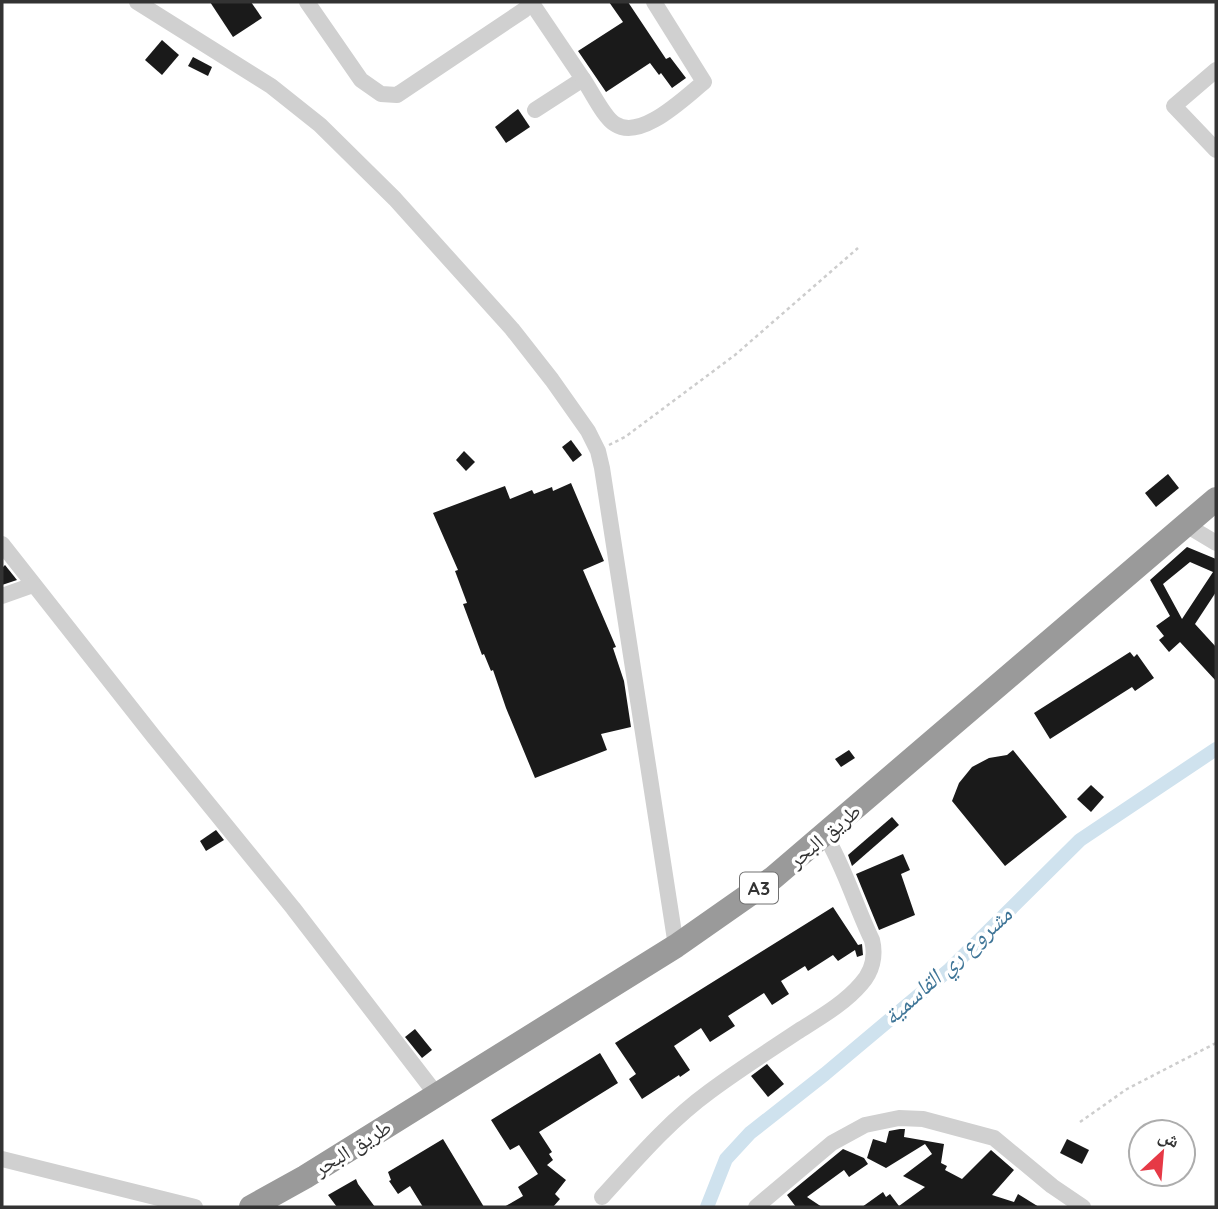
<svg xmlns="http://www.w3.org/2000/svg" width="1218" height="1209" viewBox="0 0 1218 1209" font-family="Quicksand,'Noto Naskh Arabic',sans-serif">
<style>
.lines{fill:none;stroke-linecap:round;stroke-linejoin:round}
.canal{stroke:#cfe2ee;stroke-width:14}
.building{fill:#1a1a1a;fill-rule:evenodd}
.path{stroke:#cdcdcd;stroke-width:2.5;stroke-dasharray:3.5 3.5;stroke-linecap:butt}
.minor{stroke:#d0d0d0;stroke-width:16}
.highway{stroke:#9a9a9a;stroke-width:24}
.labels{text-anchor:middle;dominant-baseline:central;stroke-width:7;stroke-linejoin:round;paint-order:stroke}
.shield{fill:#fff;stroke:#707070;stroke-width:2}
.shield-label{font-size:19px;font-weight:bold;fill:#333}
.street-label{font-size:21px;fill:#333;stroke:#fff}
.water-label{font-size:23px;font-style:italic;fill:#3f7597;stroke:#fff}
</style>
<rect width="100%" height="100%" fill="#fff"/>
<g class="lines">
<polyline class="canal" points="707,1207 726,1159 750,1133 825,1074 950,969 1080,840 1216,749"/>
</g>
<g class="building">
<polygon points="210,2 251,2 262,18 233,37"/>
<polygon points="609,2 628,2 666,59 670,57 686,78 672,88 661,73 659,75 650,63 606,92 578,51 623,22"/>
<polygon points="162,40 179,55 162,75 145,60"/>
<polygon points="193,57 212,67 208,76 188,66"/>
<polygon points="518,109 530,127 506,143 495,127"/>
<polygon points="571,440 582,455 573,462 562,447"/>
<polygon points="464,451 475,462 466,471 456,460"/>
<polygon points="1168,474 1179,488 1156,507 1145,493"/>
<polygon points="571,483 604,561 583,570 616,647 613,648 624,681 631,727 601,734 607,750 535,778 506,708 493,670 491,671 484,654 482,655 463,604 467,603 455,571 458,570 433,513 505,486 510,499 532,490 534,494 552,487 553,491"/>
<path d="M1187 547 1216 559V592L1195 624 1216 647V681L1180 642 1169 652 1159 640 1164 636 1156 626 1170 616 1150 580ZM1190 562 1213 572 1182 619 1163 584Z"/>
<polygon points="5,565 17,580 2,585 2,568"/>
<polygon points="1130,652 1134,657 1137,654 1154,678 1135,691 1132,687 1050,739 1034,713"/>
<polygon points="849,750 855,758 841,767 835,759"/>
<polygon points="1013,750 1067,817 1005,866 952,801 959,783 972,767 989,758 1007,755"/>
<polygon points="1091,785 1104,797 1091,812 1077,799"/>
<polygon points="892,817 899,825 852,866 848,855"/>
<polygon points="216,830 224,840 206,851 200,841"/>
<polygon points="903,854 910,870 901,874 915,915 879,930 856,874"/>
<polygon points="833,907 858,945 862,944 863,955 857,957 855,950 838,961 833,955 808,971 805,966 781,981 789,994 772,1005 764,993 728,1016 735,1026 710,1042 701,1028 674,1046 690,1070 680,1077 679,1075 642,1099 629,1079 636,1074 615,1043"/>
<polygon points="415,1029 432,1050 422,1058 405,1037"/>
<polygon points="600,1053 618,1083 539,1132 552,1152 549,1154 553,1160 547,1165 566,1180 555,1194 560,1199 553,1207 504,1207 523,1196 518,1187 538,1174 519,1145 510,1150 491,1120"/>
<polygon points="767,1064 784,1084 768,1097 751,1076"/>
<polygon points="900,1129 905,1129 904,1137 944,1144 941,1163 947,1166 945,1170 962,1179 991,1150 1014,1170 992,1195 1014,1202 1018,1194 1039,1207 862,1207 883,1192 886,1197 890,1194 899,1206 925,1187 903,1176 932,1154 925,1144 886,1168 867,1158 873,1139 886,1143 889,1131"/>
<polygon points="443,1139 484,1207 423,1207 410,1186 398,1194 389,1181 391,1180 388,1172"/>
<polygon points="1067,1139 1089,1150 1082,1164 1060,1153"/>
<polygon points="843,1149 864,1158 868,1164 849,1177 844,1170 807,1197 822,1207 796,1207 787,1195"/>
<polygon points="356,1179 358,1184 375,1207 337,1207 328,1195"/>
</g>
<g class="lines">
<g class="path">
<polyline points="609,445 625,437 735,355 858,248"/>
<polyline points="1080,1122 1127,1089 1216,1043"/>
</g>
<g class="minor">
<polyline points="137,2 271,86 320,125 395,199 512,329 552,380 588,431 598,451 602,468 676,946"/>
<polyline points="307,2 361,80 381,94 397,95 524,10 531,2"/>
<polyline points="531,2 583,79 535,110"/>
<polyline points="1216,70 1174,106 1216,150"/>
<path d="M583 79C591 90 604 118 615 124 641 141 684 98 704 82L654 2"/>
<polyline points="1186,525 1216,543"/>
<polyline points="2,544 154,737 293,908 436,1094"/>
<polyline points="2,596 33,585"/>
<polyline points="2,1159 195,1207"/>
<path d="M602 1197C636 1160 668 1122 709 1092 737 1071 767 1052 797 1032 819 1018 844 1004 861 984 872 972 876 956 872 940 855 905 845 868 825 835"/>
<polyline points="756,1207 832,1143 865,1125 899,1118 923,1119 994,1138 1052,1186 1083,1207"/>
</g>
<polyline class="highway" points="251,1207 305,1177 676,946 773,878 1216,499"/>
</g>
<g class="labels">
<rect class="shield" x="740" y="872.5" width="38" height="31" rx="5"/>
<g class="shield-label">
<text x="759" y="888">A3</text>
</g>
<g class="street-label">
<text transform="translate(824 835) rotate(-40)">طريق البحر</text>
<text transform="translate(352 1147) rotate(-32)">طريق البحر</text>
</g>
<g class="water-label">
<text transform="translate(947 965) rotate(-42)">مشروع ري القاسمية</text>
</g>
</g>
<rect width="1218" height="1209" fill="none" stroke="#333333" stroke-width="7"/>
<g transform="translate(1162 1153) rotate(26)"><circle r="33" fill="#ffffff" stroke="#adadad" stroke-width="2"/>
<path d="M0-5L12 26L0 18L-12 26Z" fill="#e63946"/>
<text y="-10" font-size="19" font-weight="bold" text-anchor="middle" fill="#333333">ش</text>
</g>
</svg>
